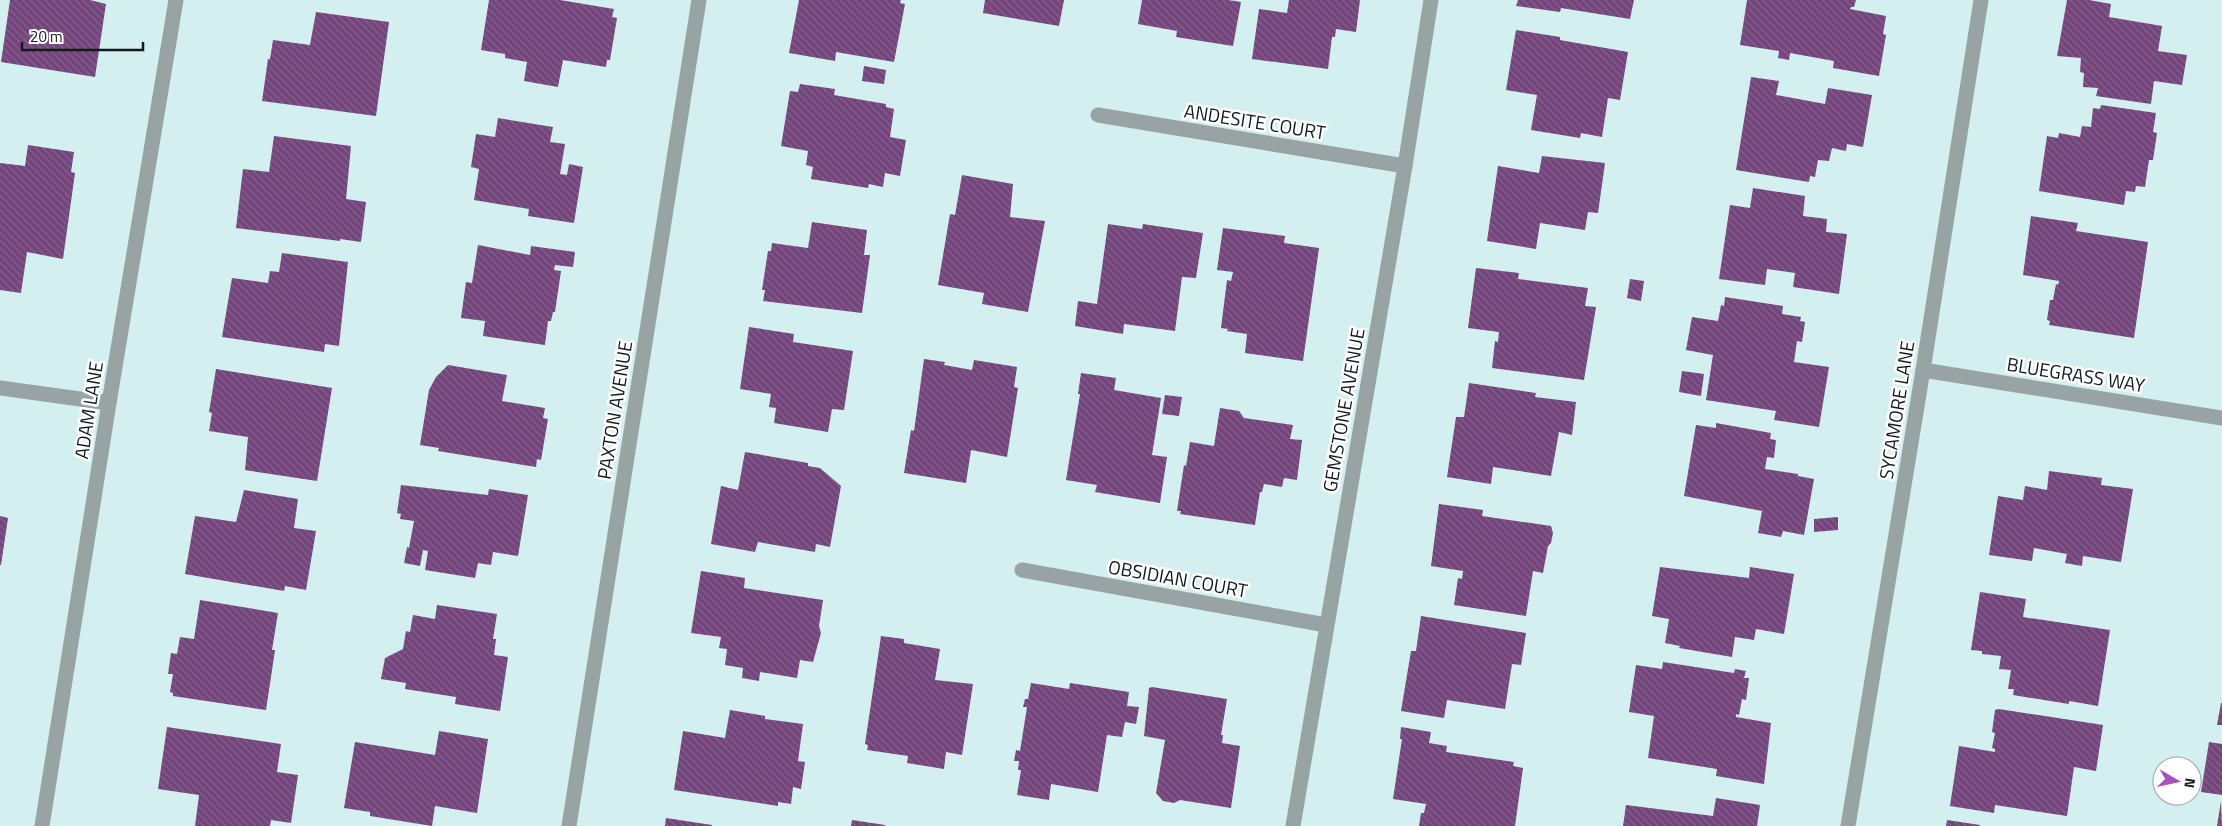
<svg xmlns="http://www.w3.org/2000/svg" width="2222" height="826" viewBox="0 0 2222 826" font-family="'Titillium Web',sans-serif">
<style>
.building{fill:url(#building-back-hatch)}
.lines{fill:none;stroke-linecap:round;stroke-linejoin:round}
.minor{stroke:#98a4a3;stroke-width:15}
.labels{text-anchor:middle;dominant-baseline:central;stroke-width:5;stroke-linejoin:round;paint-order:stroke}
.street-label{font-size:19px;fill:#111b1b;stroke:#fff}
</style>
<defs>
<pattern id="building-back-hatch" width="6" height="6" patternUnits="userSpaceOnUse" patternTransform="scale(1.25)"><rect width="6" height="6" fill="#74457c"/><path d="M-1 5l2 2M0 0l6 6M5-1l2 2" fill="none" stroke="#85628c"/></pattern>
</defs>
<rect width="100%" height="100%" fill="#d3efef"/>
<g class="building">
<polygon points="10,0 90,0 106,4 95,77 1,62"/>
<polygon points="489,0 560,0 614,9 612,17 617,18 610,60 607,60 606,67 563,60 558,87 524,81 527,62 505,58 505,54 481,50"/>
<polygon points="799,0 901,0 900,3 905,4 894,62 836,52 835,61 789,53"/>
<polygon points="985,0 1064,0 1059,26 983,13"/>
<polygon points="1142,0 1228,0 1241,2 1233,46 1176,37 1177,31 1138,24"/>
<polygon points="1289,0 1360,0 1356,32 1336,29 1335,37 1332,37 1328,69 1252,59 1259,9 1287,13"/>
<polygon points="1518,0 1634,0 1630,19 1561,8 1560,12 1516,6"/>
<polygon points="1747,0 1856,0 1854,7 1851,7 1850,9 1886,16 1883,34 1886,35 1879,76 1833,68 1834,61 1790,53 1789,60 1778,58 1779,51 1740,45"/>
<polygon points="2067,0 2089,0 2111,4 2109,17 2162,26 2158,51 2187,55 2182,85 2154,81 2151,104 2096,96 2098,88 2083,87 2084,73 2080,72 2081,58 2057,56"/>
<polygon points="316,12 389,22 376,116 262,101 268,59 270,59 273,40 310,45"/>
<polygon points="1516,30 1560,37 1560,40 1628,52 1620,100 1608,98 1602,137 1581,133 1580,138 1531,130 1537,95 1506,90"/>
<polygon points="864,66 886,70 884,84 862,81"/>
<polygon points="1751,77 1779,81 1776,95 1825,104 1828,88 1872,95 1863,147 1847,144 1846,151 1832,148 1829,161 1818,160 1815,177 1810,176 1809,182 1736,170"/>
<polygon points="800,84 835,89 834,95 886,104 886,107 894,109 890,137 906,140 900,176 885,173 883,187 869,184 868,188 811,179 813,167 806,165 808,151 781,146 790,91 798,92"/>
<polygon points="2101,105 2156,113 2153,132 2157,133 2153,160 2149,160 2145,187 2136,186 2135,192 2126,191 2124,205 2039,191 2047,136 2058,138 2059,133 2080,137 2082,126 2091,127 2093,108 2100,109"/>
<polygon points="498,118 553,127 550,142 565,144 560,174 567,175 569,164 583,167 574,223 528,216 529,209 474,200 479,169 471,167 476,134 495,137"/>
<polygon points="274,136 351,146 346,199 366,202 361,242 340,239 340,241 236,228 243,169 269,172"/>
<polygon points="28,145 74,152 71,172 75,173 63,259 27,252 21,293 0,290 0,163 25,166"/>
<polygon points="1542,156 1605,163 1598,213 1588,212 1585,230 1540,223 1536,249 1487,241 1498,166 1539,173"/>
<polygon points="962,175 1013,184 1010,217 1045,221 1028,312 982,304 984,293 938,285 950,214 955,215"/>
<polygon points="1753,188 1805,196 1803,216 1827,219 1826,232 1847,234 1839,294 1793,287 1795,273 1767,269 1765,285 1719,279 1730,205 1750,208"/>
<polygon points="2031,216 2078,223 2076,231 2148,242 2134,338 2049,325 2050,321 2047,320 2050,300 2053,300 2056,284 2058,285 2059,281 2023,275"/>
<polygon points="812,222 867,230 864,255 870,255 862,313 763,301 765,290 762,290 768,251 771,251 772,243 808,248"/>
<polygon points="1108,224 1142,229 1143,224 1203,233 1196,278 1182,277 1175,331 1124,324 1123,334 1075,326 1078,301 1097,304"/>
<polygon points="1223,228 1285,236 1284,243 1319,248 1303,361 1245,353 1247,334 1227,331 1228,329 1221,328 1227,280 1231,281 1233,272 1217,270"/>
<polygon points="478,245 530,255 531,246 575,252 573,267 555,265 554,270 561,271 555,312 553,312 551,321 548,321 545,345 483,336 485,321 461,318 466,282 472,283"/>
<polygon points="282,253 348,262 339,346 325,344 324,352 222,337 232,278 268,283 270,271 279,272"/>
<polygon points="1476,268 1519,273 1518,279 1588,288 1585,306 1596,307 1584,380 1492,368 1495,341 1498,342 1499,332 1468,328"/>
<polygon points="1630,279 1644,281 1641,301 1627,298"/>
<polygon points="1725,297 1783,306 1782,314 1801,317 1800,321 1805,322 1802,342 1797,341 1794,362 1829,367 1819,427 1774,420 1776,411 1706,400 1713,355 1686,350 1692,317 1718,321 1721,305 1724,306"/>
<polygon points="749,327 794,334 793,342 853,351 844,410 832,409 828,432 774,423 776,408 769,407 771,394 740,389"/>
<polygon points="924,359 945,362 944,365 972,370 974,360 1017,367 1014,387 1018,388 1007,457 971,450 966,483 904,473 911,430 914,431"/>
<polygon points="448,365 507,375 502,401 545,408 543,418 548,419 541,460 537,459 536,467 438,451 439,448 420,445 429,390 436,377"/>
<polygon points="216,369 332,388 317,481 245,470 248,437 209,431 212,413 209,412"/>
<polygon points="1682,371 1704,374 1701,396 1679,392"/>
<polygon points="1081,373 1116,378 1114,390 1161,398 1152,455 1167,457 1160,503 1095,492 1097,485 1066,480 1080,394 1078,394"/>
<polygon points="1469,383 1536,393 1535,397 1576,402 1572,435 1559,432 1551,476 1493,467 1491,484 1447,477 1456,417 1464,417"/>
<polygon points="1165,395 1182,397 1179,416 1162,414"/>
<polygon points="1220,408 1239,411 1244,418 1293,425 1290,439 1302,440 1297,480 1284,478 1282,487 1264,484 1262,492 1260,492 1255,525 1180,514 1181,511 1177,511 1184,465 1186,466 1190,442 1214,446"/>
<polygon points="1716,423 1771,433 1770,439 1776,440 1774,458 1767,457 1765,469 1798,474 1798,476 1814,479 1804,535 1783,531 1781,537 1758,533 1762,511 1684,496 1696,425 1716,428"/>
<polygon points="745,452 808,463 808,466 820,468 841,486 830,547 816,544 815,552 758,542 755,552 711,544 721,486 738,490"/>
<polygon points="2049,471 2102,478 2101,485 2133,489 2121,562 2083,556 2082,566 2065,563 2067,554 2034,548 2032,561 1989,555 1998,496 2023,500 2025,486 2047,490"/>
<polygon points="401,485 488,495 489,489 528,495 518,556 493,552 491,565 478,563 475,578 425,570 428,551 423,550 420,566 404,563 407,547 409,548 414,521 400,519 401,514 397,513"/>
<polygon points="244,490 298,499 294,528 316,531 306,590 285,586 284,591 185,574 195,516 236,522"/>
<polygon points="1439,504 1483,510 1482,516 1551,526 1553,533 1551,543 1548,546 1543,573 1533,571 1526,616 1454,605 1458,578 1462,579 1463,571 1431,566"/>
<polygon points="0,516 8,518 1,565 0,565"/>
<polygon points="1838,517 1838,530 1814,532 1814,519"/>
<polygon points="1660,567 1749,578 1750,567 1794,574 1784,634 1756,629 1754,640 1735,637 1732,657 1679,648 1680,646 1665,643 1669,619 1652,616"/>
<polygon points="701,571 745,578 744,588 823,600 819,626 821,633 813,662 800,660 797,678 760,672 759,681 742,678 743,668 725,665 727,649 719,648 721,637 691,633"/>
<polygon points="1980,592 2026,599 2023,617 2110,630 2098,706 2069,701 2069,704 2013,695 2014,689 2008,689 2011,670 1999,669 2001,656 1982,654 1982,651 1971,650"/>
<polygon points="200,600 278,613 272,650 275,650 266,710 173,696 173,693 170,692 173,674 168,674 171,653 177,654 180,637 194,639"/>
<polygon points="437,605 497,614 493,639 496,639 494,655 508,657 500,711 455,704 456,697 405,689 406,683 381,679 385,658 403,649 406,631 410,632 413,615 435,619"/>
<polygon points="1421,616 1526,633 1521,665 1512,664 1505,709 1447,700 1444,718 1401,711 1411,651 1416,651"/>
<polygon points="881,636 904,639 904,643 940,649 935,680 973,684 962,755 946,752 944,769 907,763 908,756 867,750 868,745 865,744"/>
<polygon points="1663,662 1734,673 1735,669 1746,671 1744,678 1749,678 1746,700 1742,699 1739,715 1736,714 1736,717 1771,723 1764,784 1716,776 1717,769 1648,758 1654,716 1629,712 1636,665 1662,669"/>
<polygon points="1031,683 1069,689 1070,683 1129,692 1127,706 1139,707 1136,724 1125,722 1122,737 1107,735 1098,792 1051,784 1049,800 1017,795 1021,770 1018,770 1019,761 1014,761 1016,750 1020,751 1027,707 1023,707 1025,699 1028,699"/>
<polygon points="1152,687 1227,699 1221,735 1223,735 1222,743 1240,746 1231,808 1180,800 1174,803 1163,801 1156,793 1165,740 1144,736 1149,688"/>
<polygon points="2221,703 2222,703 2222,725 2217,725"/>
<polygon points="1999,709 2103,725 2096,771 2074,767 2067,816 1995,805 1994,813 1950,806 1959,746 1995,752 1995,749 1992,748 1995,733 1992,732 1995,710"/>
<polygon points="730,710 765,716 765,719 803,724 798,761 805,762 801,789 793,787 791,804 778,802 778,806 674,790 683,731 725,738"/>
<polygon points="167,727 281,744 277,772 298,775 291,823 271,820 270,826 195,826 199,795 158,789"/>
<polygon points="1401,727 1431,732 1429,743 1447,746 1446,752 1514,762 1513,766 1523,768 1515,826 1419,826 1421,813 1424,813 1426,804 1393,799 1402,739 1400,739"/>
<polygon points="439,731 488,739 477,813 435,806 432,826 370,816 370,812 344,808 355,742 435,755"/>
<polygon points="2209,742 2222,744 2222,795 2201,792"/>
<polygon points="1716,798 1760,805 1757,826 1623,826 1626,805 1713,816"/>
<polygon points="2221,801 2222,826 2217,826"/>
<polygon points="666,818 712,825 712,826 665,826"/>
<polygon points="852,820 885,825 885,826 851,826"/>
<polygon points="1947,820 1980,825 1980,826 1946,826"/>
</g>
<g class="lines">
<g class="minor">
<polyline points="1098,115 1405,166"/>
<polyline points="1923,370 2222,418"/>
<polyline points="0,388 109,403"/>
<polyline points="1022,570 1326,625"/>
<polyline points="42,826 109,403 176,0"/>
<polyline points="569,826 699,0"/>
<polyline points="1293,826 1405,166 1431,0"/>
<polyline points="1848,826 1923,370 1981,0"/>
</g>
</g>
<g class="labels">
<g class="street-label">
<text transform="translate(1255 121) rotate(9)">ANDESITE COURT</text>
<text transform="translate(2076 374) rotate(9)">BLUEGRASS WAY</text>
<text transform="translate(88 410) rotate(-81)">ADAM LANE</text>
<text transform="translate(614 410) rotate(-81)">PAXTON AVENUE</text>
<text transform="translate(1343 410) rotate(-80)">GEMSTONE AVENUE</text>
<text transform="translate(1896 410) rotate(-81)">SYCAMORE LANE</text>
<text transform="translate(1178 578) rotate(10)">OBSIDIAN COURT</text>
</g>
</g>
<g transform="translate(2177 781) rotate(99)"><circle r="24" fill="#ffffff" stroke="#a0a4a4"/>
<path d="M0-4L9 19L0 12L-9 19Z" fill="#ab4fba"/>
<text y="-8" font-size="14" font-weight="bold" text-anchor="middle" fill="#111b1b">N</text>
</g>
<path d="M22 42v8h121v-8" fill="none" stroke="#111b1b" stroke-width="2.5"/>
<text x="30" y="42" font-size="15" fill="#111b1b" stroke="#ffffff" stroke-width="4" paint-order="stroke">20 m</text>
</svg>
